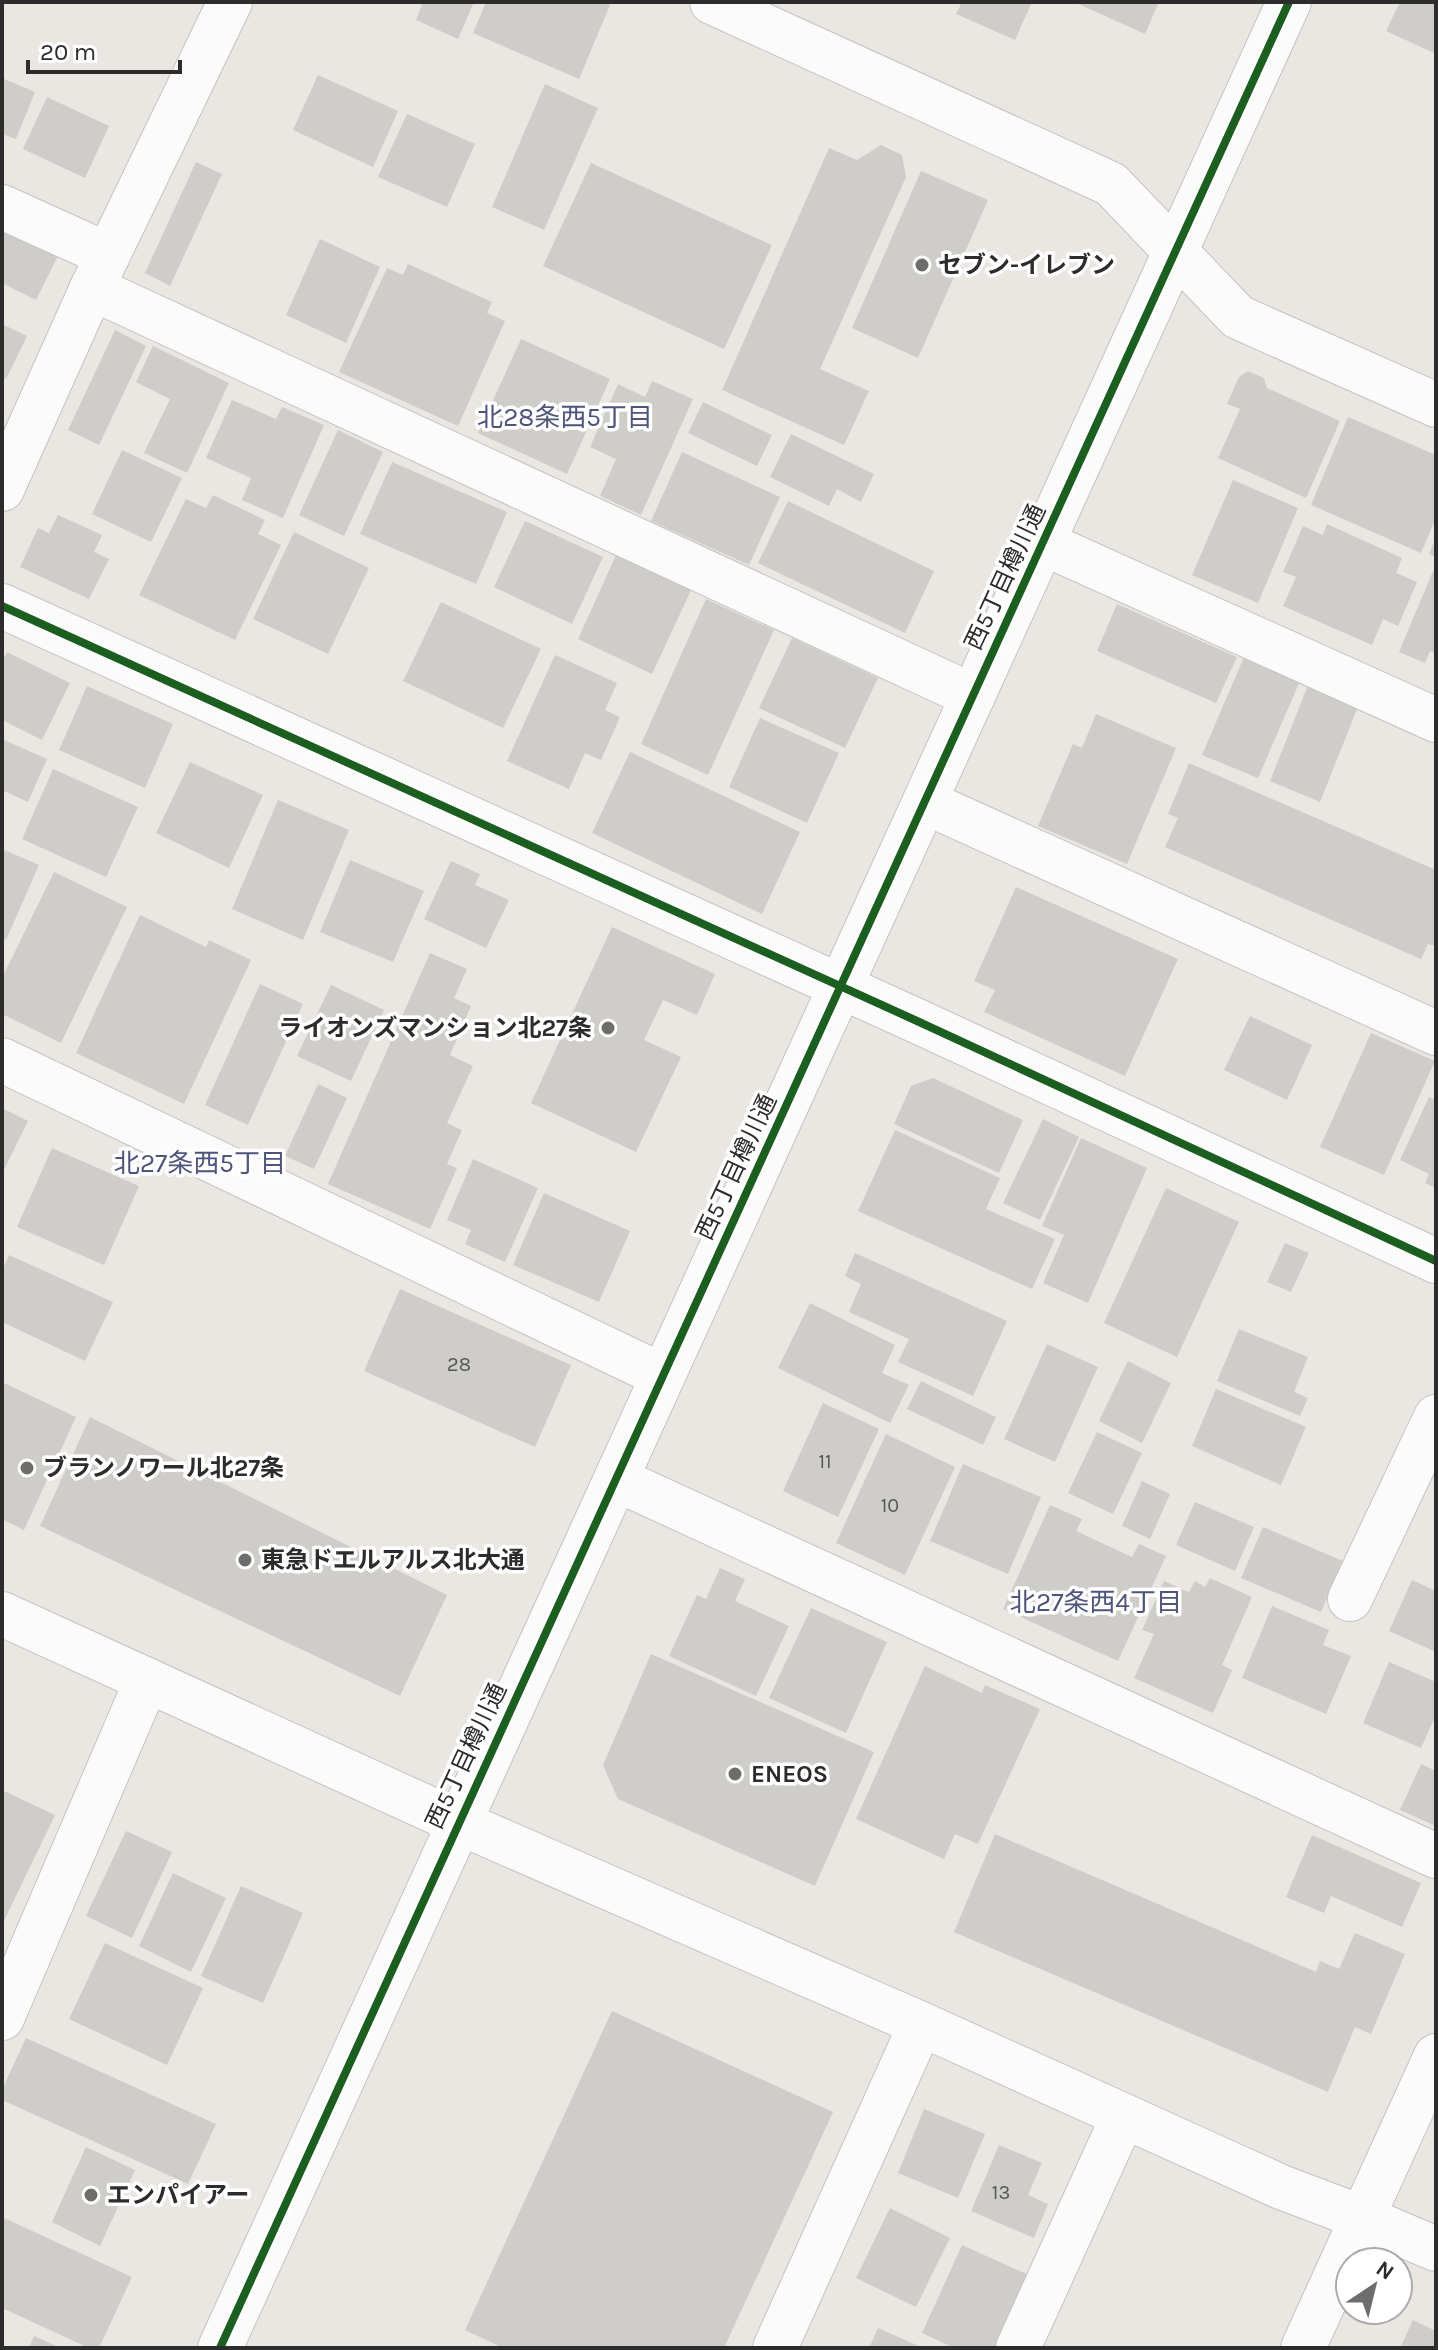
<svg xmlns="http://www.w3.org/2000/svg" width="1438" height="2350" viewBox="0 0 1438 2350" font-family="Karla,'Noto Sans JP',sans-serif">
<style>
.building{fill:#cfcdc9}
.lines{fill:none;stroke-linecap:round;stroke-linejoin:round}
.minor-casing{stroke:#c3c3c3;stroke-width:46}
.minor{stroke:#fcfbfb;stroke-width:44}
.cycleway-casing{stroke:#fff;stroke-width:13}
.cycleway{stroke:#1b5e20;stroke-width:8}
.poi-dot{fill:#6e6d6c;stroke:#fff;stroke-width:3}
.labels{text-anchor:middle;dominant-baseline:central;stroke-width:7;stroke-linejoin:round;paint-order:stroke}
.number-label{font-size:20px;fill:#565655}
.poi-label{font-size:24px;font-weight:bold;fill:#2c2c2c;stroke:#fff;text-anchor:start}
.street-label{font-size:24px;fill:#2c2c2c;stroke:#fff}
.neighbourhood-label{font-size:26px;fill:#4e547b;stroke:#fff}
</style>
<rect width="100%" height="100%" fill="#eae7e2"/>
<g class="building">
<polygon points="423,2 474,2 458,39 416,20"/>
<polygon points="486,2 602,2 610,5 579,79 473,33"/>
<polygon points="962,2 1032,2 1015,40 956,14"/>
<polygon points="1074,2 1159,2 1145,34"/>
<polygon points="1400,2 1436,2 1436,54 1386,31"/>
<polygon points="318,75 398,111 373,167 293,130"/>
<polygon points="2,78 35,92 16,139 2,134"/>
<polygon points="545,84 598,108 544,230 492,207"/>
<polygon points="47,97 109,126 85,178 23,149"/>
<polygon points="407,114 475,144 447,207 378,177"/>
<polygon points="881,145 902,155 906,177 820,369 869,391 844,445 722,390 829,148 857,160"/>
<polygon points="196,162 222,174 170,286 145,273"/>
<polygon points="591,163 772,245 724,349 543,266"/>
<polygon points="921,171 988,200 918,358 852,328"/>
<polygon points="2,216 63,246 36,300 2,283"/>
<polygon points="320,239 380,267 346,343 286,315"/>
<polygon points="408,264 492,302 487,313 505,321 458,426 339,372 387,268 403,275"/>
<polygon points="2,324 27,336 6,379 2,377"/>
<polygon points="115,330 146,346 99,445 68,430"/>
<polygon points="521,339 610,379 567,474 478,433"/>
<polygon points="153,346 229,383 187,473 144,453 170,399 136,382"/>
<polygon points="1248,371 1264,378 1267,388 1340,421 1306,498 1218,458 1240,409 1227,404 1239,377"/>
<polygon points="652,381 693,399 641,515 600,496 616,459 590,447 618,384 645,397"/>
<polygon points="232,400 276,419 282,407 324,425 283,518 242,500 251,478 206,458"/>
<polygon points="703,402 772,435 757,466 688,433"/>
<polygon points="1348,417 1436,455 1436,518 1421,553 1311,505"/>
<polygon points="338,430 383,452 344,536 299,515"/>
<polygon points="791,434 874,474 861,502 837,489 829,506 770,477"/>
<polygon points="122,450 182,478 151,542 92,514"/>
<polygon points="682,452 780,497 749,565 651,521"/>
<polygon points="392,462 507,512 476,584 360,534"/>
<polygon points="1233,480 1298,508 1258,603 1192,575"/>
<polygon points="213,495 265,520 258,534 281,545 235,640 139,595 186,499 206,508"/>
<polygon points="788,501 934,571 905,633 758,563"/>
<polygon points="58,515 102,535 94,552 109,559 89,599 20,567 38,528 49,533"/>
<polygon points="525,521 603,557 572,624 494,587"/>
<polygon points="1327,524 1402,558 1396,573 1417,582 1398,626 1383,619 1372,645 1283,606 1296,577 1283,572 1303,526 1323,535"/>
<polygon points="294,532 369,568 328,654 253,619"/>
<polygon points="1436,537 1436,557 1429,554"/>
<polygon points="617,553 692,588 652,674 578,639"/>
<polygon points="1433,571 1436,573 1436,654 1430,651 1425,663 1399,652"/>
<polygon points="706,599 774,630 708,775 641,744"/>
<polygon points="441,602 541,649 503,728 403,681"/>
<polygon points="1117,604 1237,657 1216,703 1097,651"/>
<polygon points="792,638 878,678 845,748 759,708"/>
<polygon points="7,652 70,683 42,740 2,720 2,662"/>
<polygon points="555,655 617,683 605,710 620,717 601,760 585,753 569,789 507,761"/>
<polygon points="1244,657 1300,681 1258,778 1202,755"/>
<polygon points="1309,683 1359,704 1320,802 1270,781"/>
<polygon points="87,686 173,724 145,788 59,750"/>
<polygon points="1096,714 1176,748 1127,864 1038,826 1073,744 1082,748"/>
<polygon points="760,718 839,753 807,823 729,787"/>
<polygon points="2,739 47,759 28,802 2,790"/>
<polygon points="630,752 800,832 762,914 592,833"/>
<polygon points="190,762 263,795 229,868 156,833"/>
<polygon points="1189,763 1436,870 1435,946 1428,944 1421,959 1165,847 1178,818 1168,814"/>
<polygon points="53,769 138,807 106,877 22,839"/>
<polygon points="278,800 349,830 303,940 232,909"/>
<polygon points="2,849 39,865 6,940 2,938"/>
<polygon points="350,860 424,891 393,962 320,932"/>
<polygon points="451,861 480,874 475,885 509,900 486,948 424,919"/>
<polygon points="54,872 127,907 61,1043 2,1014 2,978"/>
<polygon points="1016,887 1178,959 1125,1076 984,1012 995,990 974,981"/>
<polygon points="140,915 206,947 209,940 251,960 184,1104 76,1053"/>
<polygon points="612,927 715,974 697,1015 663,1000 644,1040 681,1057 636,1152 531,1103"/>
<polygon points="430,953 467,969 454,998 471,1006 450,1055 473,1066 447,1123 462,1130 447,1164 457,1168 430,1229 328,1184"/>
<polygon points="260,984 303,1004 248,1125 205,1105"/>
<polygon points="331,985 384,1010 351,1081 297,1056"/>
<polygon points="1250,1016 1312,1045 1287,1100 1224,1070"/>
<polygon points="1371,1033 1435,1061 1384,1175 1320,1147"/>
<polygon points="933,1078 1023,1120 999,1173 894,1124 911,1086"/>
<polygon points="318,1084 347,1098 314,1169 285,1156"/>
<polygon points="1429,1097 1436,1100 1436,1188 1425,1183 1429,1174 1400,1160"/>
<polygon points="2,1108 28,1121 2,1174"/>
<polygon points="1043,1119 1079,1137 1040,1220 1003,1203"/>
<polygon points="895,1130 1000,1178 986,1209 1055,1239 1032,1289 858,1211"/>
<polygon points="1081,1138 1147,1168 1088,1303 1043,1283 1064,1235 1042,1226"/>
<polygon points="52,1148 139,1186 104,1265 17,1227"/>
<polygon points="473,1159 538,1188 505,1262 465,1244 471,1230 447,1220"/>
<polygon points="1166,1188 1239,1222 1177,1357 1104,1323"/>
<polygon points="544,1193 630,1231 599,1302 513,1265"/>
<polygon points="1285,1243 1309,1253 1291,1292 1267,1282"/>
<polygon points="855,1253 1007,1321 973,1396 898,1362 909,1339 849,1312 861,1284 845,1276"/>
<polygon points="9,1255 113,1302 85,1361 2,1322 2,1271"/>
<polygon points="400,1289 571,1365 535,1447 364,1371"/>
<polygon points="810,1303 895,1345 882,1373 909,1385 890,1423 778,1368"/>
<polygon points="1239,1329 1308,1357 1294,1392 1308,1398 1300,1416 1217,1381"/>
<polygon points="1047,1344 1098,1367 1055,1462 1004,1439"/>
<polygon points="1128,1361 1171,1383 1142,1443 1099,1421"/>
<polygon points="921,1381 996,1417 983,1445 907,1409"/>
<polygon points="2,1382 76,1417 24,1530 2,1519"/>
<polygon points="1216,1389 1306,1427 1281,1485 1192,1446"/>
<polygon points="823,1403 879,1429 838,1517 783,1491"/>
<polygon points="90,1417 447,1595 400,1696 40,1526"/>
<polygon points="1097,1432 1142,1453 1113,1514 1068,1493"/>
<polygon points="886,1434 955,1467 905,1575 836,1543"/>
<polygon points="963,1464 1041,1497 1008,1574 930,1541"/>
<polygon points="1142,1481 1170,1494 1150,1539 1122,1526"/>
<polygon points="1195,1502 1254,1527 1235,1571 1176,1545"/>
<polygon points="1050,1505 1082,1519 1076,1531 1132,1557 1139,1544 1166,1556 1118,1661 1003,1609"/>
<polygon points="1263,1527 1343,1561 1321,1612 1241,1578"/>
<polygon points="720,1568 745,1579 735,1601 789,1626 756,1696 669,1656 697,1595 706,1599"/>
<polygon points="1210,1578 1252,1597 1222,1665 1232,1670 1213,1713 1134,1678 1154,1634 1142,1630 1164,1581 1189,1592 1195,1581 1205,1587"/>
<polygon points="1412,1580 1436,1591 1436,1652 1389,1631"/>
<polygon points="1272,1606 1329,1630 1323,1645 1351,1656 1326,1714 1242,1678"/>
<polygon points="811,1608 887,1642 846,1733 769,1698"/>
<polygon points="651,1654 874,1752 815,1886 618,1799 603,1765"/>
<polygon points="1389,1662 1436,1682 1436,1715 1421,1748 1363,1723"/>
<polygon points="925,1666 982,1693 985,1685 1040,1709 978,1844 955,1834 944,1859 856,1819"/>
<polygon points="1421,1764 1436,1771 1436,1826 1400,1810"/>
<polygon points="2,1790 55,1815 2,1925"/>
<polygon points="126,1831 172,1852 132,1938 86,1916"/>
<polygon points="995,1834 1316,1972 1320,1961 1339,1969 1355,1933 1405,1954 1371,2034 1355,2027 1328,2092 954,1932"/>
<polygon points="1312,1835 1421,1883 1402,1927 1331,1896 1324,1913 1286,1897"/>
<polygon points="173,1873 226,1898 191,1972 139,1946"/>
<polygon points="241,1886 303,1913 263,2003 201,1976"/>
<polygon points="105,1943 203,1988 167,2065 69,2019"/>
<polygon points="612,2011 833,2112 724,2348 503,2348 465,2330"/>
<polygon points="26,2038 216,2124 188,2184 2,2100 2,2090"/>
<polygon points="924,2109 985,2134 958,2198 898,2173"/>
<polygon points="999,2145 1042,2163 1028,2195 1048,2204 1034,2238 971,2211"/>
<polygon points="86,2147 135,2170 100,2246 52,2222"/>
<polygon points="890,2208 950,2238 916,2307 856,2278"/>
<polygon points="2,2217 132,2277 99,2348 89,2348 2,2308"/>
<polygon points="962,2245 1031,2276 998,2348 954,2348 922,2333"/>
<polygon points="1413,2320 1436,2331 1436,2348 1400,2348"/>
<polygon points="878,2328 923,2348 869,2348"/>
<polygon points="34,2336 61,2348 29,2348"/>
</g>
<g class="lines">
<g class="minor-casing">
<g id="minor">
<polyline points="712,2 1111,184 1238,317 1436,405"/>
<polyline points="2,207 108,255"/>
<polyline points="92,288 973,696"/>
<polyline points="2,489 92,288 230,2"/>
<polyline points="1043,543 1436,720"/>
<polyline points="2,606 917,1021 1436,1261"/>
<polyline points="925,802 1436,1033"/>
<polyline points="2,1060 663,1376"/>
<polyline points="616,1479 1436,1856"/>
<polyline points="1350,1599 1436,1417"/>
<polyline points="2,1614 458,1822 921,2024 1281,2187 1363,2218 1436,2249"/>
<polyline points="2,2018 147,1680"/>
<polyline points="220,2348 1289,2"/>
<polyline points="775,2348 921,2024"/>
<polyline points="1018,2348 1123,2117"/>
<polyline points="1303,2348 1436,2056"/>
</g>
</g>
<use href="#minor" class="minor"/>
<g class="cycleway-casing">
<g id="cycleway">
<polyline points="2,606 917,1021 1436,1261"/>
<polyline points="220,2348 1289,2"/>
</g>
</g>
<use href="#cycleway" class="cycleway"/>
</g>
<g class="poi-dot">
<circle cx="922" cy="265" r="8"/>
<circle cx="608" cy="1028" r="8"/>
<circle cx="27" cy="1468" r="8"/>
<circle cx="245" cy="1560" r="8"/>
<circle cx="735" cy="1774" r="8"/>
<circle cx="91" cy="2195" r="8"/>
</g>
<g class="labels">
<g class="number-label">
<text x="459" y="1364">28</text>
<text x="825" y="1461">11</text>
<text x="890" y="1505">10</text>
<text x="1001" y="2192">13</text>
</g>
<g class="poi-label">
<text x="938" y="265">セブン-イレブン</text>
<text x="592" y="1028" text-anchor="end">ライオンズマンション北27条</text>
<text x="43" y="1468">ブランノワール北27条</text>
<text x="261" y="1560">東急ドエルアルス北大通</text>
<text x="751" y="1774">ENEOS</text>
<text x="107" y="2195">エンパイアー</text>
</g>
<g class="street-label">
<text transform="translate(1005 577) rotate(-65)">西5丁目樽川通</text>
<text transform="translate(736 1167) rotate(-65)">西5丁目樽川通</text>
<text transform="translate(466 1756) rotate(-65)">西5丁目樽川通</text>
</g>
<g class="neighbourhood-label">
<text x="565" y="417">北28条西5丁目</text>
<text x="200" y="1163">北27条西5丁目</text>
<text x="1096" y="1602">北27条西4丁目</text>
</g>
</g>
<rect width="1438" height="2350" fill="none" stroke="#2c2c2c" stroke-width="8"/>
<g transform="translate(1374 2286) rotate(35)"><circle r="38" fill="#ffffff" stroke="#ababab" stroke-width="2"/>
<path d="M0-6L14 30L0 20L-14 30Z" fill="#6e6d6c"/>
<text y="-12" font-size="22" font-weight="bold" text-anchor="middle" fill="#2c2c2c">N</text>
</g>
<path d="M28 60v12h152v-12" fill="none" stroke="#2c2c2c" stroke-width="4"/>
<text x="40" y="60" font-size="24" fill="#2c2c2c" stroke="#ffffff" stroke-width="6" paint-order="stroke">20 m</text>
</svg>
